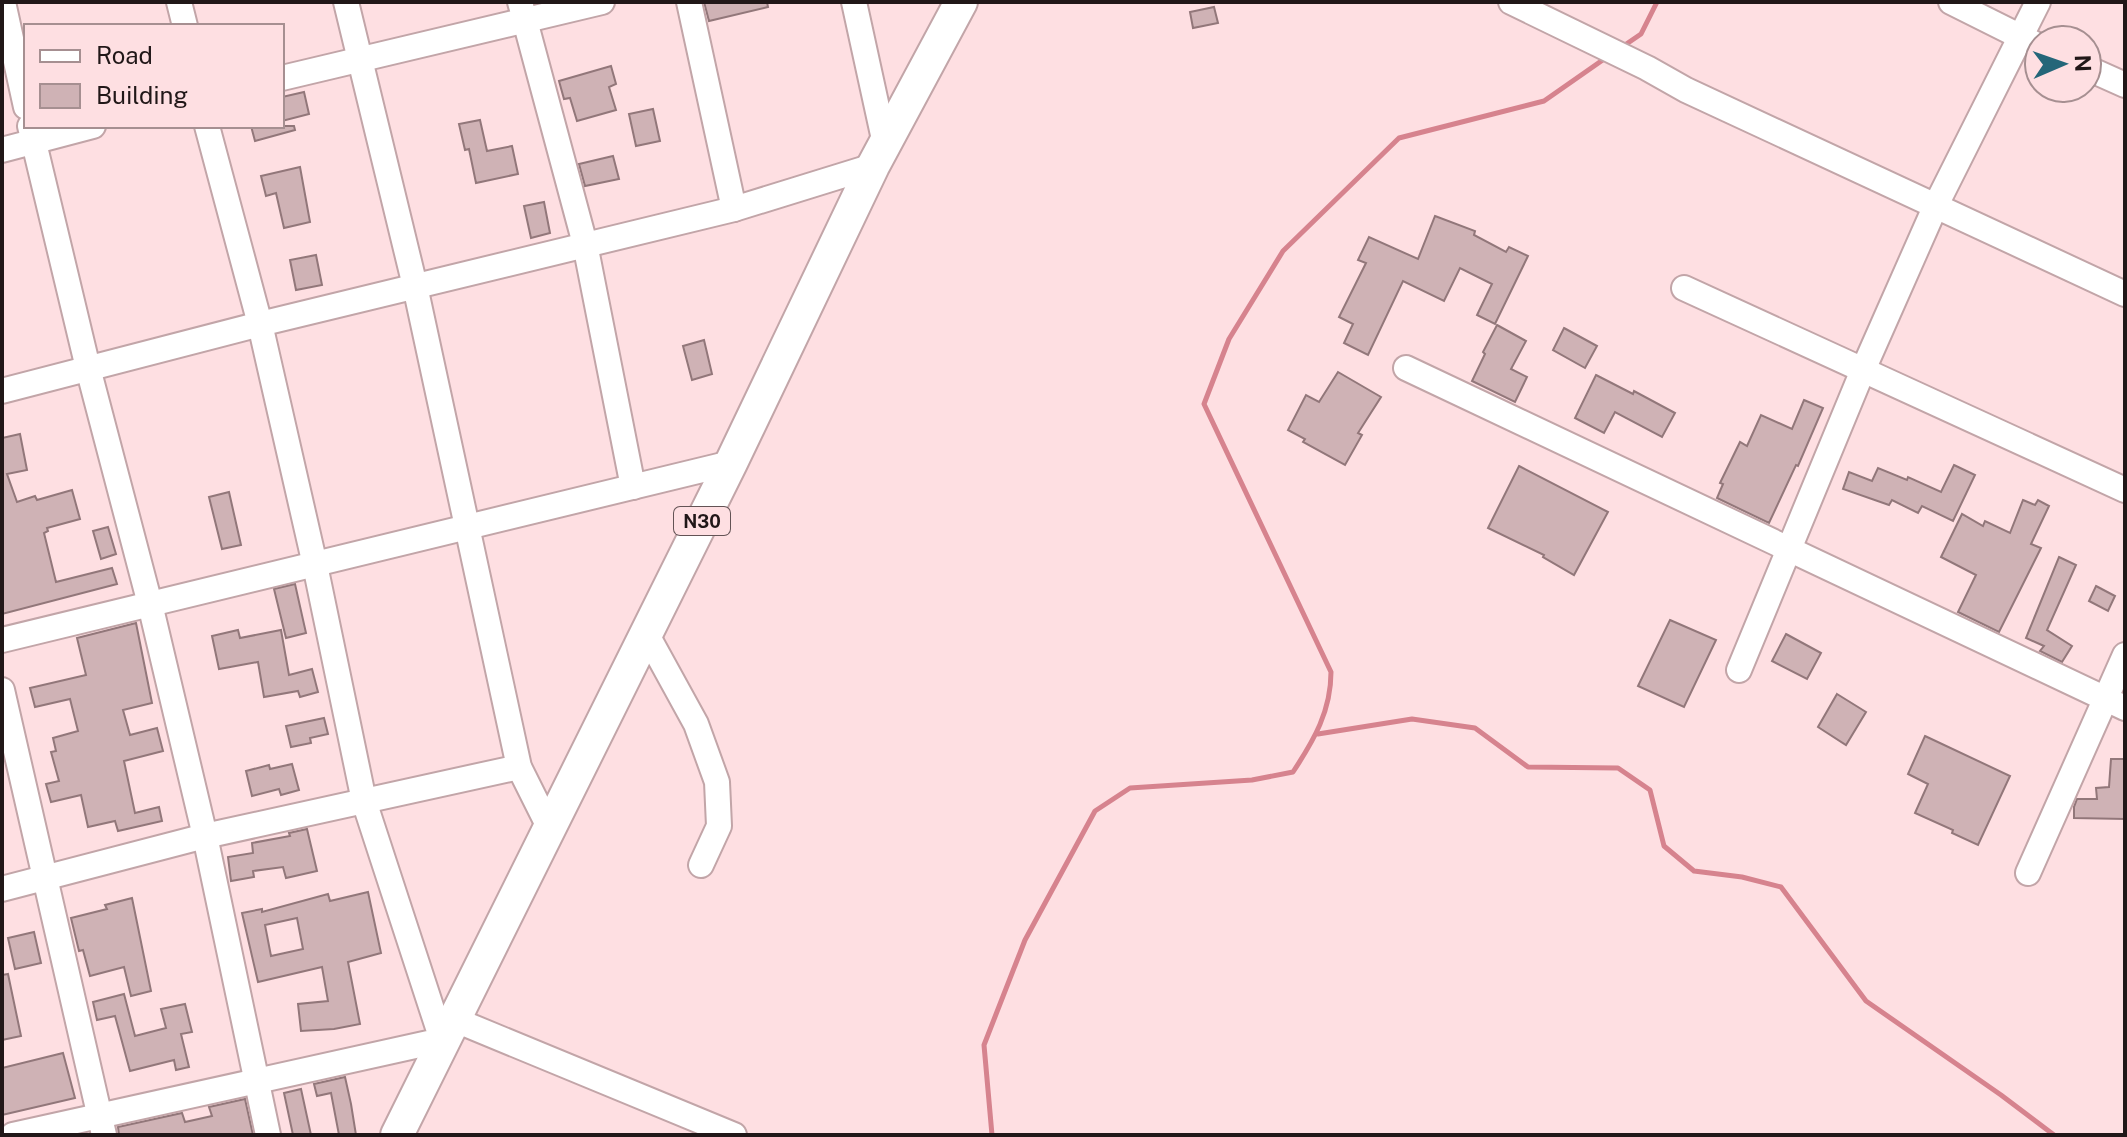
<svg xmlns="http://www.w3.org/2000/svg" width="2127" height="1137" viewBox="0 0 2127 1137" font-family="'Public Sans',sans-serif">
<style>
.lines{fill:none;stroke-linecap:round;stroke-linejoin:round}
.stream{stroke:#d6838e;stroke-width:5}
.building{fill:#cfb2b5;stroke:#92777a;stroke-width:2;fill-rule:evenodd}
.minor-casing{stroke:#c2a5a8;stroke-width:28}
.major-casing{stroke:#c2a5a8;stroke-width:36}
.minor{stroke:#fff;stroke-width:24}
.major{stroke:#fff;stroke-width:32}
.labels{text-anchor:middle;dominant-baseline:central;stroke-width:6;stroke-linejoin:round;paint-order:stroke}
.shield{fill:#fedfe2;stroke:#635355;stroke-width:2}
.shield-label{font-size:18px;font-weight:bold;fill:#211718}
</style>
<rect width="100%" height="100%" fill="#fedfe2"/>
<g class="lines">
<g class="stream">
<polyline points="1622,47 1641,34 1657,2"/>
<polyline points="1318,734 1412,719 1475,728 1528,767 1618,768 1650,790 1664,846 1694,871 1742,877 1781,887 1866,1001 2001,1095 2054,1135"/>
<path d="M992 1135 984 1045 1025 940 1095 811 1130 788 1252 780 1293 772C1314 740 1331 711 1331 672L1204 404 1229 339 1283 251 1399 138 1544 101 1607 57"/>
</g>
</g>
<g class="building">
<polygon points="704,2 767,2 768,7 709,21"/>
<polygon points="1214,7 1218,23 1193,28 1190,12"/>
<polygon points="611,66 616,84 609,87 616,110 577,121 570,98 564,99 559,81"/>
<polygon points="304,92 309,114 282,121 282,97"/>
<polygon points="653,109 660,141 636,146 629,114"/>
<polygon points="480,120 487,151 512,146 518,174 476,183 469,149 465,150 459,124"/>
<polygon points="251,126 294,126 295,130 255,141"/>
<polygon points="613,156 619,179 585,186 579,164"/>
<polygon points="300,167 310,222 284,228 276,193 266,196 261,176"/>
<polygon points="544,202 550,233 531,238 524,206"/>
<polygon points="1435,216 1475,231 1474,235 1506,252 1509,247 1528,256 1495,324 1477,315 1492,284 1460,268 1444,301 1403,281 1368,355 1344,343 1353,324 1339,317 1366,263 1358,260 1369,237 1418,259"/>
<polygon points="316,255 322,285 296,290 290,260"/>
<polygon points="1497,325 1526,341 1511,369 1527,377 1515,402 1472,381 1485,354 1483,352"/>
<polygon points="1564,328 1597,346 1585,368 1553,350"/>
<polygon points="704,340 712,374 692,380 683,346"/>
<polygon points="1338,372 1381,397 1358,433 1362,435 1345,465 1303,442 1305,439 1288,430 1306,395 1319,402"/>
<polygon points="1596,375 1633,394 1634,391 1675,413 1662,437 1615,412 1604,433 1575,418"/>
<polygon points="1804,400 1823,408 1798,466 1796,465 1769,523 1717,498 1723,484 1720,483 1740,442 1747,446 1761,415 1792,429"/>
<polygon points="20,434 27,470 7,474 17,502 35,496 37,500 72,490 80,519 47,528 48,531 44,533 56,582 112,568 117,584 2,614 2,438"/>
<polygon points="1954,465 1975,475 1953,521 1922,506 1918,513 1892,500 1889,505 1843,489 1849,472 1872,481 1878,468 1907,480 1908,477 1941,492"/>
<polygon points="1519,466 1608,512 1574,575 1543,557 1544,555 1488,528"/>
<polygon points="229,492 241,545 222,549 209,497"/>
<polygon points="2023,500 2035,505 2038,500 2049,506 2031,544 2041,548 1999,632 1958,612 1976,575 1941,557 1962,514 1983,526 1985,521 2010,533"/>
<polygon points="108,527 116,554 101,559 93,531"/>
<polygon points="2059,557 2076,565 2047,630 2072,646 2062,662 2040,651 2044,646 2026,638"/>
<polygon points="295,584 306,633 286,638 274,589"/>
<polygon points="2096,586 2115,596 2108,611 2089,601"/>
<polygon points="1670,620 1716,640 1684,707 1638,686"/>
<polygon points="136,623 152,703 123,710 130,735 157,728 163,751 124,761 135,813 159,807 162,821 118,831 115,821 88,827 81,795 51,802 46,784 59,781 51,752 56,751 53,738 78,731 70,699 35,707 30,688 86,675 77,638"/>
<polygon points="238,630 240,638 281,630 289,675 312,669 318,692 300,697 298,691 264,697 258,662 219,669 212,636"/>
<polygon points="1786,634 1821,653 1807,679 1772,661"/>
<polygon points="1837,694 1866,712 1846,745 1818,727"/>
<polygon points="324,718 328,734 310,738 311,743 291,747 286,726"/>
<polygon points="1925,736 2010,776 1978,845 1952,833 1953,830 1915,813 1928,784 1908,774"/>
<polygon points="2111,759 2125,759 2125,819 2074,818 2074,807 2077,799 2097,799 2096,788 2109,787"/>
<polygon points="292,764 299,790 281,795 279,789 252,796 246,771 269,765 270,769"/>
<polygon points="307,829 317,871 286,878 283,867 253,871 254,877 231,881 228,857 253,853 252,843 290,836 289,833"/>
<path d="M368 892 381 953 348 962 360 1024 334 1029 301 1031 298 1004 328 1001 322 967 258 982 242 913 262 909V912L328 894 330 901ZM297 918 303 949 271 956 265 925Z"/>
<polygon points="132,898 151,991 131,996 124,967 90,976 83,950 79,951 71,918 107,909 105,905"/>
<polygon points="34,932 41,963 15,969 8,938"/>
<polygon points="8,974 21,1036 2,1040 2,975"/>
<polygon points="124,994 135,1036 166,1028 161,1009 185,1004 192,1032 181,1034 189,1067 176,1070 174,1060 130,1071 115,1016 97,1020 93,1002"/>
<polygon points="63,1053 75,1098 2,1115 2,1068"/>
<polygon points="345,1077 351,1104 356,1135 339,1135 331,1093 317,1096 314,1084"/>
<polygon points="301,1089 311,1135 293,1135 284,1093"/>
<polygon points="245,1099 253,1135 119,1135 118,1127 182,1113 185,1122 212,1116 209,1107"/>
</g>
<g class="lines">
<g class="minor-casing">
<g id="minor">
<polyline points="3,2 26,107"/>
<polyline points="179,2 185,26"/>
<polyline points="346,2 415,286 519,767 549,827"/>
<polyline points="520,2 585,244 633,487"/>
<polyline points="689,2 734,209"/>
<polyline points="854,2 885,144"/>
<polyline points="1511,2 1647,68 1686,90 2125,294"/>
<polyline points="1951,2 2039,46"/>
<polyline points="2087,68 2125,85"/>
<polyline points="282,78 602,2"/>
<polyline points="30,126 88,368 150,604 205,836 268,1135"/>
<polyline points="2,150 93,126"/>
<polyline points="1684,288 2125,490"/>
<polyline points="1406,368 2125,708"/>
<polyline points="2,391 260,324 734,209 873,166"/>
<polyline points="646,633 696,724 717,782 719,826 701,865"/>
<polyline points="2,640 731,463"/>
<polyline points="1739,670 1863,370 1936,205 2038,2"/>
<polyline points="2,690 104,1135"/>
<polyline points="2028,873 2125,655"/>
<polyline points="2,889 205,836 519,767"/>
<polyline points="453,1019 734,1135"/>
<polyline points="13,1135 442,1040 364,801 315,565 260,324 207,126"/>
</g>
</g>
<g class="major-casing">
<polyline id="major" points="397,1135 731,463 873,166 961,2"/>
</g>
<use href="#minor" class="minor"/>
<use href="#major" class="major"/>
</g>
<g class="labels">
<rect class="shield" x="674" y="507" width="56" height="28" rx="6"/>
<g class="shield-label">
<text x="702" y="521">N30</text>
</g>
</g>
<rect width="2127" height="1137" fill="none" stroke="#211718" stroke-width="8"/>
<rect x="24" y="24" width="260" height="104" fill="#fedfe2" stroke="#a68f91" stroke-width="2"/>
<rect x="40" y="50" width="40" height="12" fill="#ffffff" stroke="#a68f91" stroke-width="2"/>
<text x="96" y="64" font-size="24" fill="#211718">Road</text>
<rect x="40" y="84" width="40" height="24" fill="#cfb2b5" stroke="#a68f91" stroke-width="2"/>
<text x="96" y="104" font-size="24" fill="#211718">Building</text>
<g transform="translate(2063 64) rotate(88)"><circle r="38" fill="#fedfe2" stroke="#a68f91" stroke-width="2"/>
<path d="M0-6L14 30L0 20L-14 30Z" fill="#246679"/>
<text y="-12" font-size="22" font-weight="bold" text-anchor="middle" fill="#211718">N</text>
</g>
</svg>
